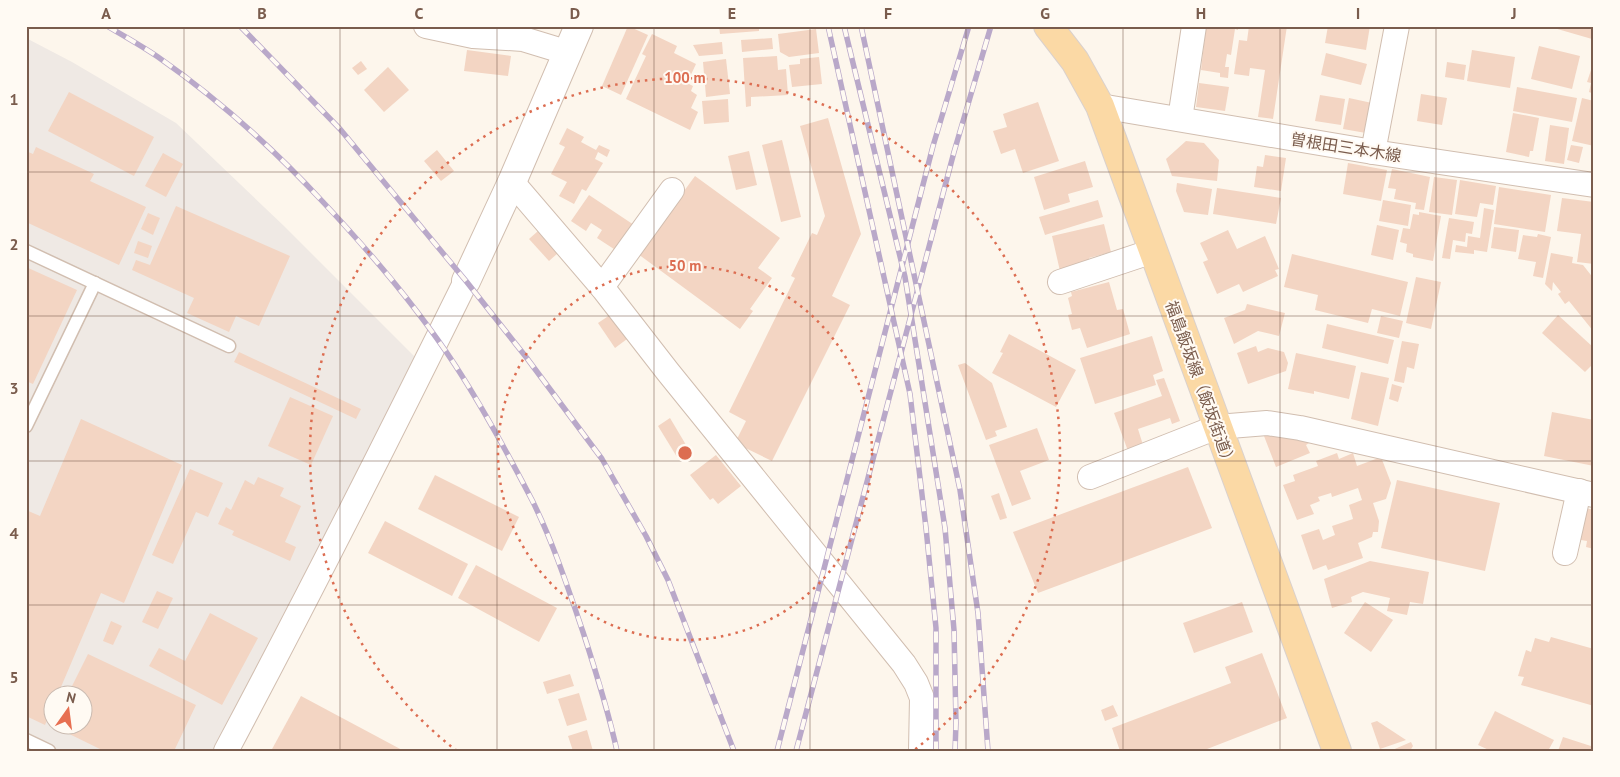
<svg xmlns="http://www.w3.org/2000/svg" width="1620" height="777" viewBox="0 0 1620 777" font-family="'PT Sans','Noto Sans JP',sans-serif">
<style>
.industrial{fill:#efe9e4;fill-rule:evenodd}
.building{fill:#f3d5c3}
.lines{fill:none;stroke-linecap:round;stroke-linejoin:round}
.service-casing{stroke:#d1beb0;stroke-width:15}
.minor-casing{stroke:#d1beb0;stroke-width:26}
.tertiary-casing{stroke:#d1beb0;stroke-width:30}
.primary-casing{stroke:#dad1cd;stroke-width:30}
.service{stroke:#fff;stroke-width:12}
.minor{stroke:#fff;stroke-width:24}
.tertiary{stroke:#fff;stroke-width:28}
.primary{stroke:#fbd9a5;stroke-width:28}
.rail-casing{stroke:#b9a8c9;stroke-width:5.5}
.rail{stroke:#fffaf3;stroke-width:4;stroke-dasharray:11;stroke-linecap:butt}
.grid{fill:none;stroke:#7a5c4d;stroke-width:1;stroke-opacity:0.55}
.ring{fill:none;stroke:#dc6d51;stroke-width:2.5;stroke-dasharray:2.5 5}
.labels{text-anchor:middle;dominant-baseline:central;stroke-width:4;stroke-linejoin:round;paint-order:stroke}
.street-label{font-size:16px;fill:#7a5c4d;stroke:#fffaf3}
.centre{fill:#dc6d51;stroke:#fffaf3;stroke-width:2.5}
.ring-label{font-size:15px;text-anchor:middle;font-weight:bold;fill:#dc6d51;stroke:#fffaf3;stroke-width:4;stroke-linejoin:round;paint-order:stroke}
.neatline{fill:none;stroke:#7a5c4d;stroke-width:2}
.grid-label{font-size:16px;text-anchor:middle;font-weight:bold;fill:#7a5c4d}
</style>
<rect width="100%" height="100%" fill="#fdf6ec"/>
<path class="industrial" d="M26 38 72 62 176 123 284 226 417 359 213 751H26ZM52 694H82V724H52Z"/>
<g class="building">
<polygon points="628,26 648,35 621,95 602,86"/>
<polygon points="719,26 759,26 759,31 720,34"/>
<polygon points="1206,26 1238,26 1238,30 1235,29 1231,55 1227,54 1225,67 1229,67 1228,78 1220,77 1220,73 1201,70"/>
<polygon points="1249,26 1287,26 1273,119 1258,117 1265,70 1250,68 1249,76 1234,74 1239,40 1247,41"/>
<polygon points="1328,26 1370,26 1366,50 1325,43"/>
<polygon points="1547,26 1594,26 1594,32 1592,39"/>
<polygon points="816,29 819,53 789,57 780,52 778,34"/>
<polygon points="652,34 677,46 674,53 696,64 687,83 693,86 691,91 697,95 691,108 698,112 690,130 626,99 646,56 642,54"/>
<polygon points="772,38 773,49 742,52 741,40"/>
<polygon points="722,42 723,54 699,56 693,45"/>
<polygon points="1539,46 1580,56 1572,89 1531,79"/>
<polygon points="467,50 511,56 508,76 464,71"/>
<polygon points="1472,50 1515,57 1510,88 1467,81"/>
<polygon points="1326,53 1367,64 1361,85 1321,75"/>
<polygon points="777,56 778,70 786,69 788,95 751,97 751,106 746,107 743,58"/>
<polygon points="819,57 822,84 792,87 789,65 800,64 800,59"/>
<polygon points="726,59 730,94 706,97 703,62"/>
<polygon points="361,61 367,69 358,75 352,68"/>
<polygon points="1594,61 1594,94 1589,92 1591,83 1587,82"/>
<polygon points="1447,62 1466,65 1464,80 1445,77"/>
<polygon points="388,67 409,90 384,112 364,90"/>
<polygon points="1199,83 1229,87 1225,111 1196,107"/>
<polygon points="1517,87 1577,98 1572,122 1513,111"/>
<polygon points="69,92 154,137 134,176 48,131"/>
<polygon points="1421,94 1447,98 1442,125 1417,121"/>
<polygon points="1320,95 1345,99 1341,125 1315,121"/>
<polygon points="1349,98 1372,103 1366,133 1343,129"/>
<polygon points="1582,98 1594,101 1594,146 1572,141"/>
<polygon points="728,99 729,122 704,124 702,101"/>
<polygon points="1038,102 1059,161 1023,173 1015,149 1001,154 993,131 1007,127 1003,114"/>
<polygon points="1513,113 1539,118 1533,151 1530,151 1529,157 1506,152"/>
<polygon points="828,118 861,234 832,296 850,305 772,461 735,443 746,421 729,412 795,278 791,276 812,233 817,235 825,216 800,126"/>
<polygon points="1550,125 1569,128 1564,164 1545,161"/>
<polygon points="567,128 584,137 581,142 596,150 599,145 610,150 607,157 598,152 595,159 603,163 586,191 582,189 574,204 559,196 567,182 551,174 565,147 559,144"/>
<polygon points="782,140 801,217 781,222 762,145"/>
<polygon points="1186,141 1204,143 1219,160 1217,181 1172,176 1166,159"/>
<polygon points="1571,145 1583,147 1579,163 1567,160"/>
<polygon points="36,147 94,174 90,181 146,207 119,265 26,222 26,151 33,154"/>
<polygon points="437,150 454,171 441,181 424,161"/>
<polygon points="749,151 757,185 736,190 728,156"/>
<polygon points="163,153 183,164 166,197 145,186"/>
<polygon points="1265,155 1286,158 1281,191 1254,187 1257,166 1263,167"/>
<polygon points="1085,161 1093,187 1068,194 1070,202 1044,210 1034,177"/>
<polygon points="1348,163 1387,170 1381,201 1343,194"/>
<polygon points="1392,169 1430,177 1424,210 1415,209 1416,203 1394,199 1396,189 1388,188"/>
<polygon points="695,176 780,238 758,268 772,278 750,309 753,311 740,329 638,254"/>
<polygon points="1434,177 1457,180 1452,215 1429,212"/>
<polygon points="1460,180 1496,186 1493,205 1480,203 1477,217 1455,214"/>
<polygon points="1177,183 1212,189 1208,215 1184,212 1176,191"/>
<polygon points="1499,187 1551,195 1545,232 1494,224"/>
<polygon points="1217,188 1281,198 1276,224 1213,214"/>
<polygon points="589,195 634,225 617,251 597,238 602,230 591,223 586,231 571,221"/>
<polygon points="1562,198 1594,202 1594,264 1577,262 1581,234 1557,231"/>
<polygon points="1098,200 1103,217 1045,235 1039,217"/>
<polygon points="1383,200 1411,205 1408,226 1379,221"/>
<polygon points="176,206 290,256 259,326 236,316 229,332 187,313 194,298 132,270 136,260 150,265"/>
<polygon points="1484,208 1494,210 1487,252 1474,250 1474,254 1455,252 1456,245 1467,247 1468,236 1480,238"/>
<polygon points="1419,212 1441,216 1433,261 1413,257 1413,254 1406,252 1407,244 1400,242 1403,228 1410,229 1413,214 1419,215"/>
<polygon points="148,213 160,218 153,235 141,229"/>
<polygon points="1449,218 1474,222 1472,234 1466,233 1465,242 1453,240 1450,259 1442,258"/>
<polygon points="1104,224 1111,252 1089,258 1090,263 1060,271 1052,236"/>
<polygon points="1377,225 1399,230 1393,260 1371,255"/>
<polygon points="1494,227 1519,230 1516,252 1491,248"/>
<polygon points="1228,230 1237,249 1265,236 1279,269 1275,270 1278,276 1243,292 1239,284 1217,294 1203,262 1208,260 1200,243"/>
<polygon points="538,231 558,253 549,261 529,239"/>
<polygon points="1538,234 1551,237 1543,278 1533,276 1536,262 1518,259 1523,235 1537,237"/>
<polygon points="138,241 152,246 148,258 134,253"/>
<polygon points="1551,253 1573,257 1572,263 1583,265 1594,279 1594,332 1569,301 1565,304 1558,294 1561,292 1553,282 1552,291 1545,284"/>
<polygon points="1292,254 1408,282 1400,316 1372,309 1368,323 1315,310 1318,295 1284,287"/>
<polygon points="26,267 77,290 33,384 26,381"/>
<polygon points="1416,277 1441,282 1431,329 1406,323"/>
<polygon points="1109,282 1117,310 1123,309 1130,334 1087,348 1080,328 1072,330 1068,315 1072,314 1068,298 1072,296 1071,292"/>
<polygon points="1247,304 1285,313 1279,336 1258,331 1234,344 1224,318 1245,310"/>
<polygon points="610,315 627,339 615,348 598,323"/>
<polygon points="1558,315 1594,348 1594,363 1585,372 1542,333"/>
<polygon points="1381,316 1403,321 1399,338 1377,333"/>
<polygon points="1327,324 1394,340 1388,364 1322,348"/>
<polygon points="1009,334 1076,370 1056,407 992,373 1003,353 1000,352"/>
<polygon points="1152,336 1163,371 1153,375 1156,385 1095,404 1080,358"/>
<polygon points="1402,341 1419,344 1414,369 1407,367 1404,383 1394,381"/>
<polygon points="1256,346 1258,352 1268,348 1284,352 1288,363 1286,371 1248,384 1237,353"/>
<polygon points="239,352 361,409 356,419 234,362"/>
<polygon points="1296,353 1356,366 1349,399 1314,391 1314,394 1288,389"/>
<polygon points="965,363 992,383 1007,427 995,431 997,436 986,440 958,365"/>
<polygon points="1361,372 1389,378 1378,426 1351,419"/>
<polygon points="1164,378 1180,421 1172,424 1170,418 1138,429 1143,445 1128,451 1114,413 1162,396 1156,380"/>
<polygon points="1392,384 1402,387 1398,402 1389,399"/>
<polygon points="290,397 333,416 311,465 268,446"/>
<polygon points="1552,412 1594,420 1594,466 1544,456"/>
<polygon points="670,418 689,450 677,457 658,426"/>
<polygon points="81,419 182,465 124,603 101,593 58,694 52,694 52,708 45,725 26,716 26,510 40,516"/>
<polygon points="1037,428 1049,460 1020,471 1031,499 1012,506 989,445"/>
<polygon points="1271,433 1312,441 1306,445 1310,453 1276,467 1264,436"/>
<polygon points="1337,453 1339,459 1353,453 1357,466 1381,457 1391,483 1386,499 1373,503 1379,521 1378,532 1373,532 1372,537 1358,543 1363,558 1328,570 1326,565 1313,570 1301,535 1319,529 1323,540 1335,535 1332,526 1353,519 1349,505 1362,500 1358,488 1332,497 1331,493 1318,497 1320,501 1310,505 1314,514 1297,520 1283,485 1295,481 1293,475 1318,466 1316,461"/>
<polygon points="716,455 741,486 718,504 713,498 710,500 690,475"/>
<polygon points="1188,467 1212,528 1038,593 1013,532"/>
<polygon points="190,469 223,483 208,517 196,512 173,564 152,555"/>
<polygon points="435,475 519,517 502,551 418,509"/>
<polygon points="258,477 284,488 280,496 301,506 285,542 296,547 290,561 232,535 234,531 218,524 226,507 231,510 245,480 254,485"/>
<polygon points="1397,480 1500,503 1485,571 1381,548"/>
<polygon points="999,493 1007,518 1000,520 991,496"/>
<polygon points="1581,507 1594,510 1594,549 1586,547 1587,541 1575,539"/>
<polygon points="385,521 468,564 452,596 368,553"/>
<polygon points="1370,561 1429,572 1423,604 1410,602 1407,615 1387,611 1390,598 1363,592 1351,597 1352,602 1332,608 1324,579"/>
<polygon points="476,565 557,608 539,642 458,598"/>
<polygon points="157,591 173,598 158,629 142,622"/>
<polygon points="1242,602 1253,632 1194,653 1183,623"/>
<polygon points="1365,602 1393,620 1371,652 1344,633"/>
<polygon points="210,613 258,638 222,705 149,666 159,648 185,661"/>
<polygon points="111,621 122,626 113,645 103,641"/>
<polygon points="1551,637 1594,649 1594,706 1521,685 1524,677 1518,676 1526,650 1531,652 1535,638 1549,642"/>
<polygon points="1262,653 1287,718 1202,751 1120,751 1112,728 1231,683 1225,667"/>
<polygon points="88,654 196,705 174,751 104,751 53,726 54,724 82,724 82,694 68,694"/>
<polygon points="570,674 574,686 547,694 543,682"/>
<polygon points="579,693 587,720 567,726 558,699"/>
<polygon points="301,696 404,751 271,751"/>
<polygon points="1113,705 1118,716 1105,721 1101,710"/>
<polygon points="1495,711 1554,740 1548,751 1491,751 1478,745"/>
<polygon points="1377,721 1406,740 1380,749 1371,723"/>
<polygon points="587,730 593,751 573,751 568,736"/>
<polygon points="1563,737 1594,747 1594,751 1558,751"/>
<polygon points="1411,742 1413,746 1410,751 1390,751"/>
</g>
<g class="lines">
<g class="service-casing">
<g id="service">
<polyline points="26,251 229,346"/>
<polyline points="26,426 95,283"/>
<polyline points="26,740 49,751"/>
</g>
</g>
<g class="minor-casing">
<g id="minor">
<polyline points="426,26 473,36 523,39 569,53"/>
<polyline points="1100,106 1373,152 1594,185"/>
<polyline points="1180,119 1194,26"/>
<polyline points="1373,152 1397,26"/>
<polyline points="512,182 602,287 668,372 904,664 916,683 922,698 921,751"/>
<polyline points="1060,282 1153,251"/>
<polyline points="602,287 672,190"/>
<polyline points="1090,477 1217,427 1267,423 1300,428 1594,495"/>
<polyline points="1565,553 1579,491"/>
<path d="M226 751C309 595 388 439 466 281"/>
</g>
</g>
<g class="tertiary-casing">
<polyline id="tertiary" points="466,281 512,182 579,26"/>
</g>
<g class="primary-casing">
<polyline id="primary" points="1048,26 1075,61 1100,106 1337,751"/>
</g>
<use href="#service" class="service"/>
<use href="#minor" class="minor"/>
<use href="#tertiary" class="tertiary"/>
<use href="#primary" class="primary"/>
<g class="rail-casing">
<g id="rail">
<path d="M107 26C124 36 142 46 158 57 218 99 273 148 323 202 370 252 417 307 455 365 483 408 508 454 532 500 553 542 568 588 583 632 596 672 608 710 617 751"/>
<polyline points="240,26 340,129 466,281 526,357 602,459 646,536 668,580 734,751"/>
<polyline points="828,26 910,394 926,528 936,628 936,751"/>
<polyline points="844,26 905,277 945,528 954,630 956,723 955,751"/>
<polyline points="861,26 960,490 978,613 988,751"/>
<polyline points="777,751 933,146 969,26"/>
<polyline points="796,751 954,152 991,26"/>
</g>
</g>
<use href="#rail" class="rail"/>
</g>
<path class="grid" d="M184 26V751M340 26V751M497 26V751M654 26V751M810 26V751M966 26V751M1123 26V751M1280 26V751M1436 26V751M26 172H1594M26 316H1594M26 461H1594M26 605H1594"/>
<g class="ring">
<circle cx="685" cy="453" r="187"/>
<path d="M457 751A375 375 0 1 1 913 751"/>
</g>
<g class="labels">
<g class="street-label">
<text transform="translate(1346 147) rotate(9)">曽根田三本木線</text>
<text transform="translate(1201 384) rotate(70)">福島飯坂線（飯坂街道）</text>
</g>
</g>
<circle cx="685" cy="453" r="8" class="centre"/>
<g class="ring-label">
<text x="685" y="83">100 m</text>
<text x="685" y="271">50 m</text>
</g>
<rect width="1620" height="777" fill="none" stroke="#fffaf3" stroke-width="55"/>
<g transform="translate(68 710) rotate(14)"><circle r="24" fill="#fffaf3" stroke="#cabbb1"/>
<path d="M0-4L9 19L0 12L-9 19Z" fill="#e76f51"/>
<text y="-8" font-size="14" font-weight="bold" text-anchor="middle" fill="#7a5c4d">N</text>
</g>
<rect x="28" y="28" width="1564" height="722" class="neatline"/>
<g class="grid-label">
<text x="106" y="19">A</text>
<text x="262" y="19">B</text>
<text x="419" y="19">C</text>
<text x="575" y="19">D</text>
<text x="732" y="19">E</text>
<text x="888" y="19">F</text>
<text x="1045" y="19">G</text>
<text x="1201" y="19">H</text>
<text x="1358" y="19">I</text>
<text x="1514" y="19">J</text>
<text x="14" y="105">1</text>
<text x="14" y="250">2</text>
<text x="14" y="394">3</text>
<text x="14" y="539">4</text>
<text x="14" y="683">5</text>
</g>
</svg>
